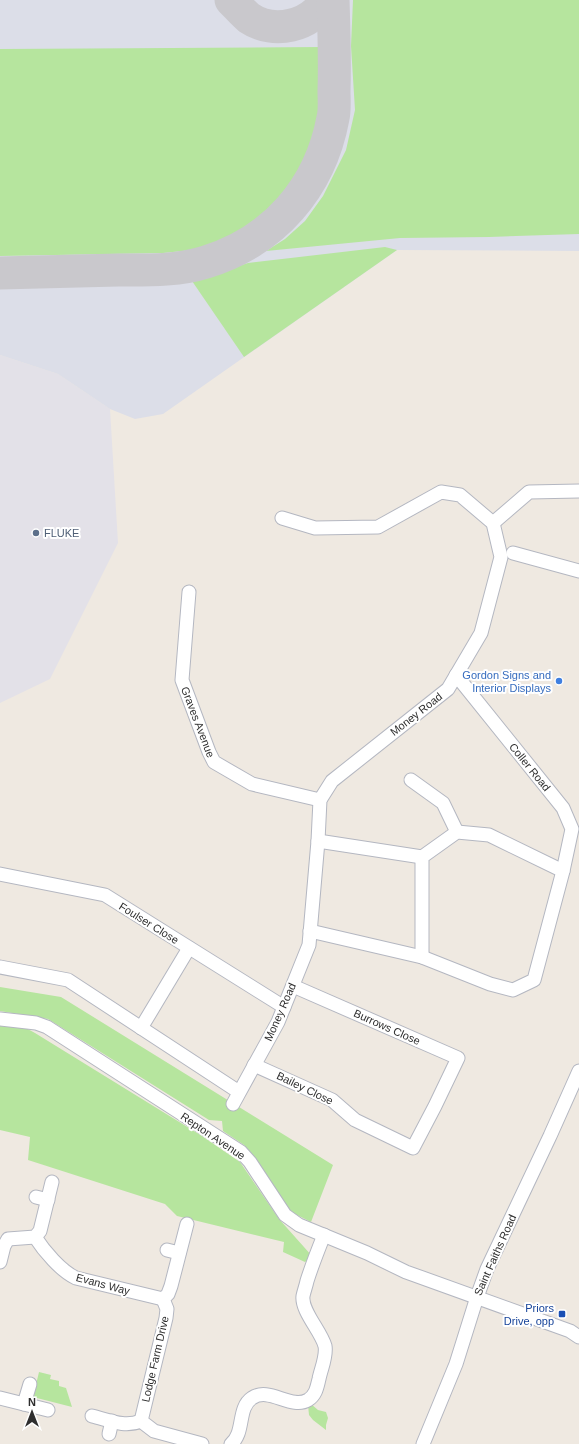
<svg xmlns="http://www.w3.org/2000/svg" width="579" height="1444" viewBox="0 0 579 1444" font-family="Arial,sans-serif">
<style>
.industrial{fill:#e3e1e8}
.airport{fill:#dcdee8}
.green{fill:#b6e59e}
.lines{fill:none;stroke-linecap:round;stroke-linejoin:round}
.taxiway{stroke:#c9c8cc;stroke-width:33}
.minor-casing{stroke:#b4b7c1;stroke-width:15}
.minor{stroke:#fff;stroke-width:13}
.service-dot{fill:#5c6f8a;stroke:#fff;stroke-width:1.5}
.shop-dot{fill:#3f7fe0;stroke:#fff;stroke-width:1.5}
.transit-dot{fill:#1a4fb4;stroke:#fff;stroke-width:1.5}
.labels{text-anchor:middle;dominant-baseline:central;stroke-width:4;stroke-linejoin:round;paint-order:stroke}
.service-label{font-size:11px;fill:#4e5e75;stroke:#fff;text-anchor:start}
.shop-label{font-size:11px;fill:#366cbe;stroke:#fff;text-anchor:end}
.street-label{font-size:11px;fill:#2e2e2e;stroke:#fff}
.transit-label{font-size:11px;fill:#164399;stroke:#fff;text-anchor:end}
</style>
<rect width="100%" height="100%" fill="#efe9e1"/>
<polygon class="industrial" points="0,355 58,374 110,409 118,543 50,679 0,703"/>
<polygon class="airport" points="0,0 579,0 579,251 397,250 163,414 135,419 110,409 58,374 0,355"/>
<g class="green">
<polygon points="353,0 579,0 579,234 489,237 400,238 266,251 285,239 305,221 323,196 346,150 355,110 351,46"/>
<polygon points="323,47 325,69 325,101 322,133 306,171 290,196 269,213 245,231 219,243 192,250 163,253 0,256 0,49"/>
<polygon points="385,247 397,250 244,357 192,281 248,263"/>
<polygon points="0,987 61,997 333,1165 311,1222 295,1214 284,1205 244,1145 223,1131 222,1121 209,1120 48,1019 0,1011"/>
<polygon points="0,1021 15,1022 35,1033 202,1136 240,1162 279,1219 312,1256 305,1262 283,1252 284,1242 177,1216 165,1204 28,1160 30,1137 0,1130"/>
<polygon points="39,1372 51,1375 50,1379 59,1381 59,1386 66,1388 72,1407 33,1397"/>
<polygon points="311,1404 318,1410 326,1412 328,1418 326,1425 326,1430 313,1420 309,1415 308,1405"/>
</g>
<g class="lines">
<g class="taxiway">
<path d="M231 0C237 6 243 13 249 18 274 35 311 26 326 0"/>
<path d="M0 273C39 272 79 271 118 270 147 270 178 271 206 262 274 241 320 188 333 118 335 110 334 100 334 91 335 61 334 30 333 0"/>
</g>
<g class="minor-casing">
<g id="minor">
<polyline points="493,523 529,492 579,491"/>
<polyline points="513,553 579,571"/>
<polyline points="189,592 182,680 209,752 214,762 252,784 320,800"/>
<polyline points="411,780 443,803 457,832"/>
<polyline points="318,841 422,857"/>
<polyline points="0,874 105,895 284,1007"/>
<polyline points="310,931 422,957 490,984 513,990 534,980 563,871 572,829 563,808 456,675"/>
<polyline points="422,957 422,857 457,832 489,835 563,871"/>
<polyline points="0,967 68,980 239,1092"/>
<polyline points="0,1019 36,1023 47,1027 241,1152 250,1162 285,1215 299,1225 367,1253 406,1272 570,1331 579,1337"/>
<polyline points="141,1028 189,948"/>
<polyline points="254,1065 332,1100 355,1120 413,1148 435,1106 458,1058 293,986"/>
<polyline points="233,1104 278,1022 309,945 318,841 320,800 332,781 448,689 481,633 501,557 493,523 460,495 441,492 378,527 315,528 282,518"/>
<polyline points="36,1197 48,1200"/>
<polyline points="187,1224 171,1286 168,1294 163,1299 167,1309 166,1318 141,1421 154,1431 202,1444"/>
<path d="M35 1237C44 1251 61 1271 76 1278L163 1299"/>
<polyline points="167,1250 179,1253"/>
<polyline points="0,1262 4,1246 8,1239 35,1237 40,1231 52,1182"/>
<polyline points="0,1398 48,1410"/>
<polyline points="24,1404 30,1384"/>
<path d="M92 1416C109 1420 124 1428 141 1421"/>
<polyline points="109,1434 112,1421"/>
<path d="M231 1444C245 1433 237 1408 252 1398 269 1386 291 1410 308 1400 316 1395 317 1387 319 1379 321 1369 327 1356 325 1346 321 1331 301 1311 303 1296 304 1291 306 1286 307 1281 312 1265 318 1250 324 1235"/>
<polyline points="423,1444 456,1364 477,1297 487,1269 550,1136 579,1071"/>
</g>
</g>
<use href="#minor" class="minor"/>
</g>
<circle class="service-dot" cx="36" cy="533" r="4"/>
<circle class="shop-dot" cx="559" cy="681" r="4"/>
<rect class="transit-dot" x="558" y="1310" width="8" height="8" rx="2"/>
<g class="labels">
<g class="service-label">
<text x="44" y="533">FLUKE</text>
</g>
<g class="shop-label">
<text x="551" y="675">Gordon Signs and<tspan x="551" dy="13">Interior Displays</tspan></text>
</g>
<g class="street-label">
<text transform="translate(416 714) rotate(-38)">Money Road</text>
<text transform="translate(198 722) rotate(69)">Graves Avenue</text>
<text transform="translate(530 767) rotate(51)">Coller Road</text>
<text transform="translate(149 923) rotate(32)">Foulser Close</text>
<text transform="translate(280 1012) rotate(-66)">Money Road</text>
<text transform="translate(387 1027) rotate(24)">Burrows Close</text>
<text transform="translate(305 1088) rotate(26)">Bailey Close</text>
<text transform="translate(213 1136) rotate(34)">Repton Avenue</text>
<text transform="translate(495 1255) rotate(-66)">Saint Faiths Road</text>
<text transform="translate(103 1284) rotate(15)">Evans Way</text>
<text transform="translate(155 1359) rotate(-77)">Lodge Farm Drive</text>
</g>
<g class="transit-label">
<text x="554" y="1308">Priors<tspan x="554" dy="13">Drive, opp</tspan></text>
</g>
</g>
<g transform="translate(32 1412)" stroke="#ffffff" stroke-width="3" paint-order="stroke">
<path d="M0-3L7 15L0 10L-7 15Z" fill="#2e2e2e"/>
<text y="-6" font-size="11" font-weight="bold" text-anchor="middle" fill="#2e2e2e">N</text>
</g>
</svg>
